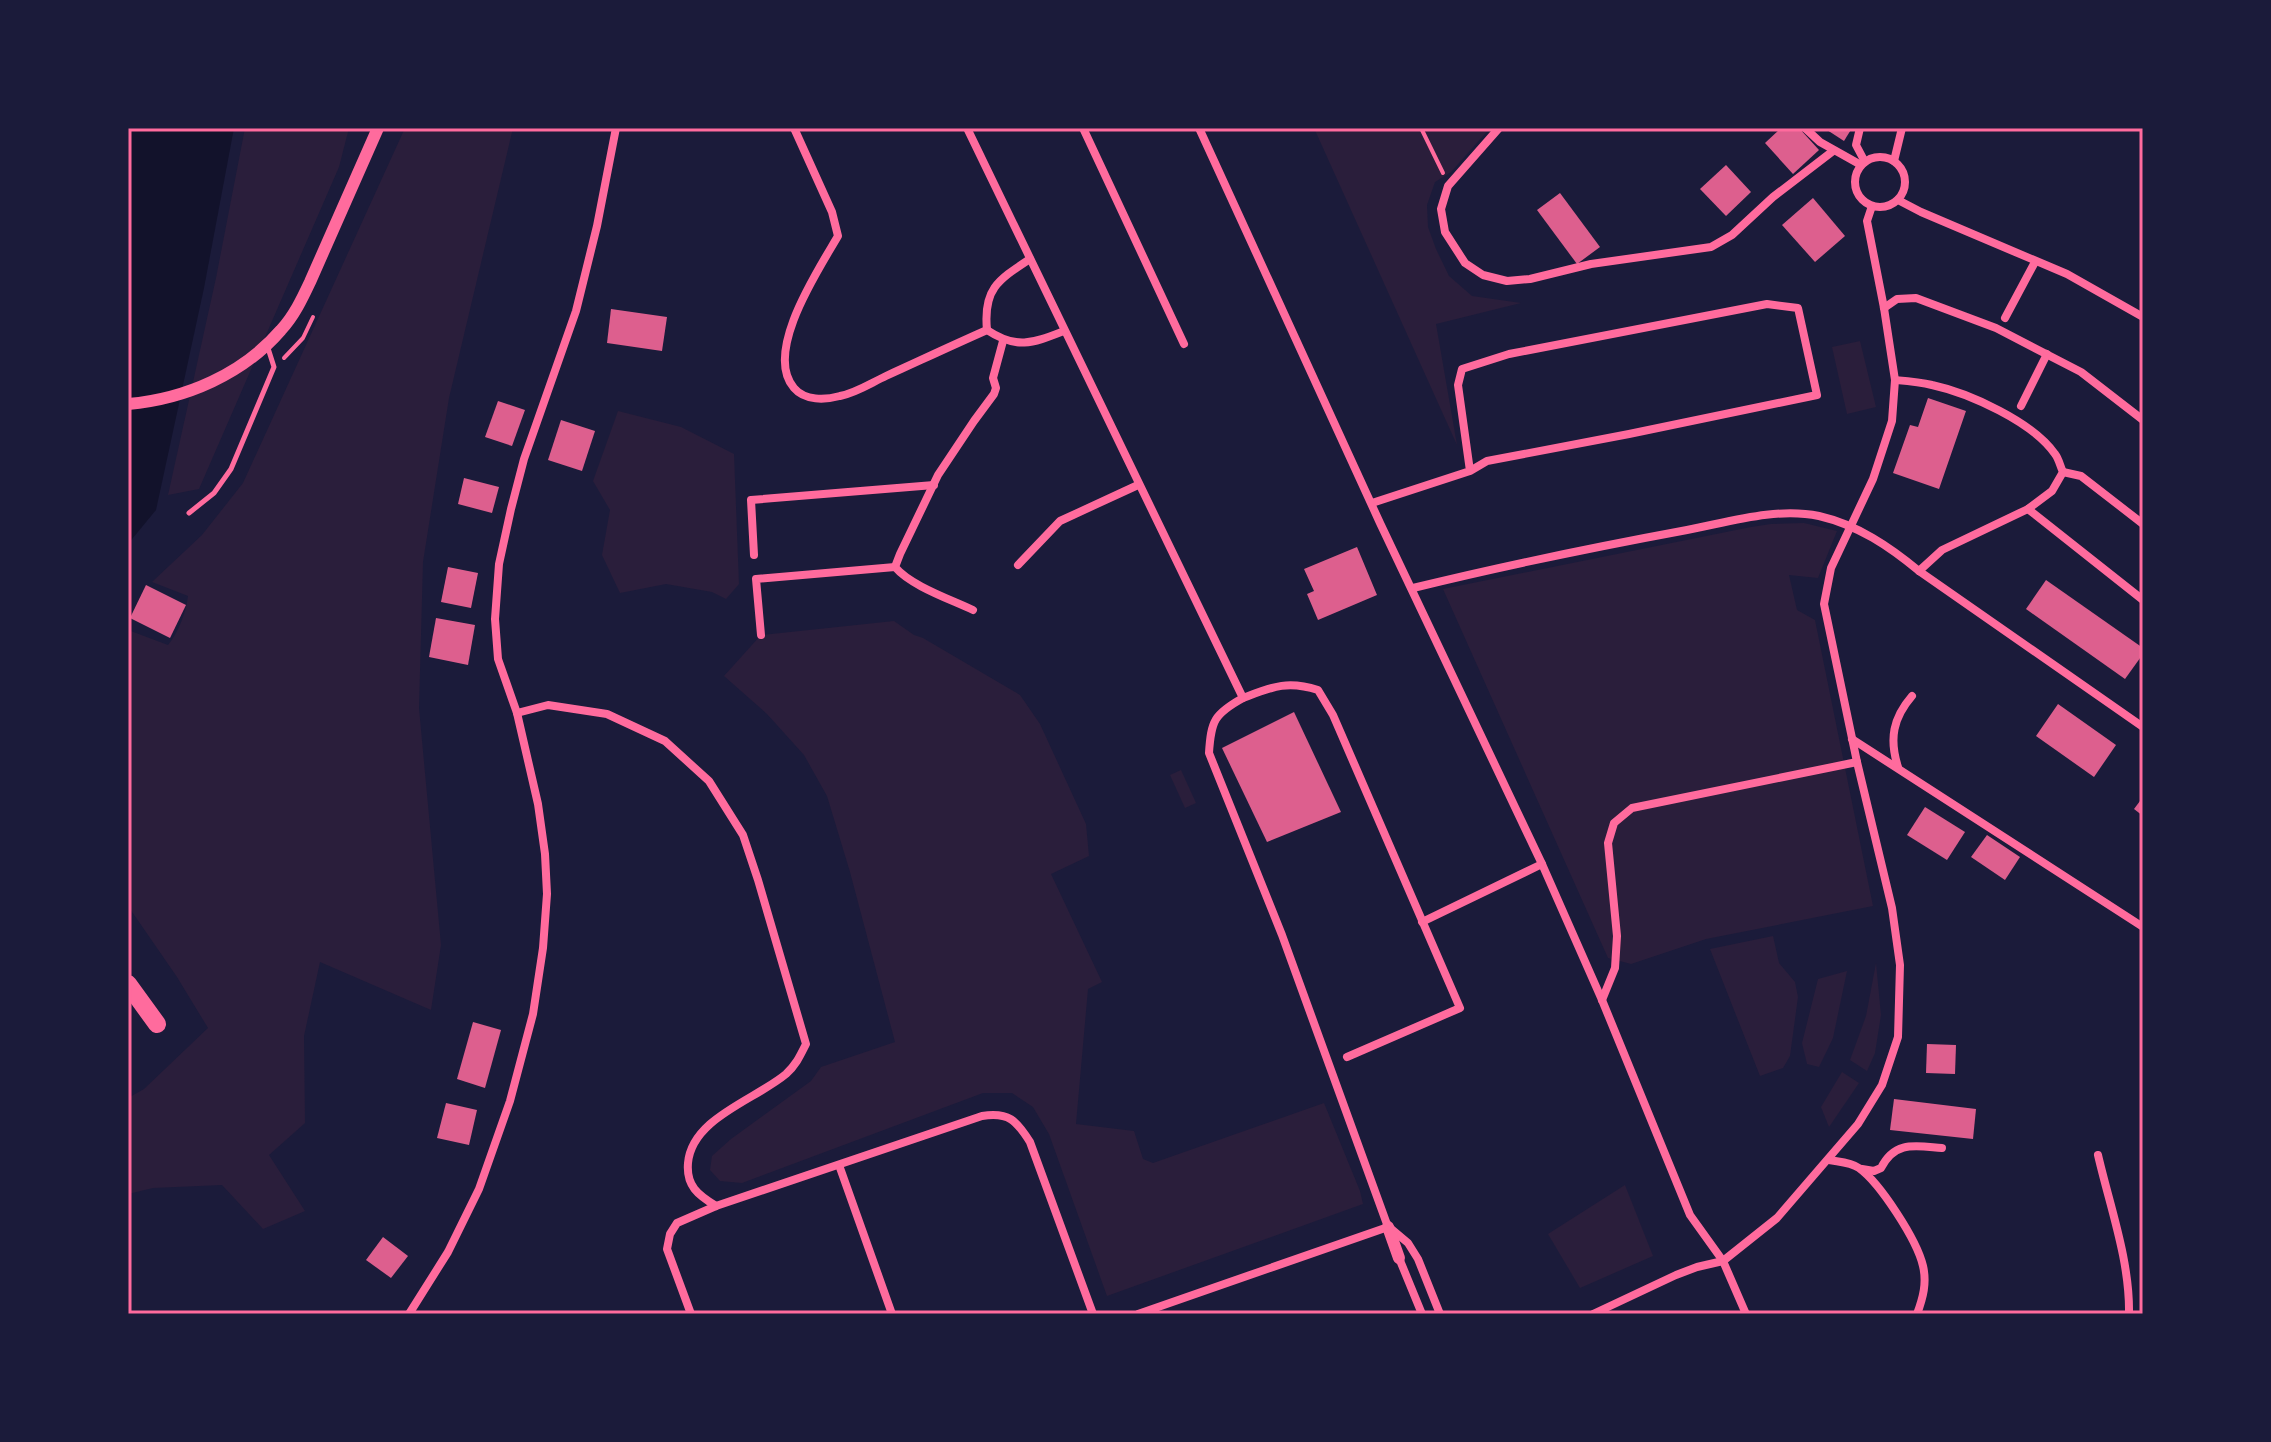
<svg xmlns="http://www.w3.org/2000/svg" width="2271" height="1442" viewBox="0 0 2271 1442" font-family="Roboto,sans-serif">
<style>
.green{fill:#2a1e3b}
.water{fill:#12122b}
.building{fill:#dd5f8e}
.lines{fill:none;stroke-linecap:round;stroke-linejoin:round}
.path{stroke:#ff6b9d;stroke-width:4}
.service{stroke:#ff6b9d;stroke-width:5}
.minor{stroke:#ff6b9d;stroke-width:8}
.tertiary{stroke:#ff6b9d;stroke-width:12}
.motorway{stroke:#ff6b9d;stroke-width:18}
.neatline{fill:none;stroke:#ff6b9d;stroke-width:3}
</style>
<rect width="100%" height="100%" fill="#1b1b3a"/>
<g class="green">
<polygon points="245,128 349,128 339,167 199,489 168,495 216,278"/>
<path d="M405 128H513L449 398 423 562 419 708 441 945 431 1010 320 962 304 1036 305 1123 269 1155 305 1211 263 1229 222 1185 153 1188 128 1194V1098L144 1089 208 1028 177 977 128 906V630L168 645C178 633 186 613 188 596L152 582 202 535 243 483Z"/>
<polygon points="1314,128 1411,128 1413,131 1419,128 1490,128 1451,172 1435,182 1427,205 1428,227 1436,249 1449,276 1472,296 1521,303 1436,324 1457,445"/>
<polygon points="1860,341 1876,407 1847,414 1832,347"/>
<polygon points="618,411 681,427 734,454 739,584 726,599 712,592 666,584 620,593 602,555 610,510 593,481"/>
<polygon points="1804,523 1837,531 1818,578 1789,575 1797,610 1815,620 1873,906 1706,939 1631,964 1608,958 1443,589 1751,527 1771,524"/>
<polygon points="894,621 914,635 923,638 1020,695 1040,724 1086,824 1089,856 1051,874 1102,982 1088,989 1076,1124 1134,1131 1143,1159 1153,1163 1324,1103 1360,1191 1363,1204 1107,1296 1049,1134 1033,1107 1012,1093 983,1093 742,1183 720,1181 710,1170 712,1156 731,1139 811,1081 821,1067 895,1042 850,872 827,796 804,755 767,714 724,676 761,635"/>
<polygon points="1181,770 1196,803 1185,808 1170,775"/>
<polygon points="1773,936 1779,963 1795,982 1798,997 1790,1056 1783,1068 1760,1076 1710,949"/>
<polygon points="1876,963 1881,1015 1875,1053 1867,1071 1850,1060 1866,1016"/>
<polygon points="1847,971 1833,1038 1819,1067 1807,1064 1802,1043 1818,979"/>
<polygon points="1842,1072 1859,1083 1829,1127 1821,1107"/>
<polygon points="1625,1185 1653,1256 1580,1288 1548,1234"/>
</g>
<polygon class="water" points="128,128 234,128 204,288 156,510 128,544"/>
<g class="building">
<polygon points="1781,128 1799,128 1819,150 1793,174 1765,143"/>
<polygon points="1824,128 1852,128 1844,141"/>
<polygon points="1726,165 1751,192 1726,216 1700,189"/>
<polygon points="1560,193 1600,247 1577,264 1537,210"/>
<polygon points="1813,198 1845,236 1815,262 1782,225"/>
<polygon points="611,309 667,317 662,351 607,343"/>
<polygon points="1928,398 1966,411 1939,489 1893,473 1910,425 1918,427"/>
<polygon points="498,401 525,410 512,446 485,437"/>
<polygon points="561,420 595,431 582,471 548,460"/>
<polygon points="464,478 499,487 492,513 458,504"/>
<polygon points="1357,547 1377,595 1318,620 1307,594 1314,591 1304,569"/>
<polygon points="448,567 478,573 471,608 441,602"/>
<polygon points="2046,580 2143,648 2143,654 2125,679 2026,609"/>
<polygon points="146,585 186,605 170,638 130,618"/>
<polygon points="436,618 475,625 468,665 429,657"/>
<polygon points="2058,704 2116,745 2094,777 2036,736"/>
<polygon points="1294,712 1341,812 1267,842 1222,748"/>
<polygon points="2143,797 2143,816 2134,809"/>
<polygon points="1925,807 1965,832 1947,860 1907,835"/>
<polygon points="1987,835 2020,857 2005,880 1971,857"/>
<polygon points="473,1022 501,1030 485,1088 457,1079"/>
<polygon points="1927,1044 1956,1045 1955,1074 1926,1073"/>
<polygon points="1894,1099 1976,1109 1973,1139 1890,1130"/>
<polygon points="446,1103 477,1110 469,1145 437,1138"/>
<polygon points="383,1237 408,1256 391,1278 366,1260"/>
</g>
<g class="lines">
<g class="path">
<polyline points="1421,128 1443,173"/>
<polyline points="284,358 303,338 313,317"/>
</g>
<polyline class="service" points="189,513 214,493 231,469 274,367 267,345"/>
<g class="minor">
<path d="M794 128 832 212 838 236C819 269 763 352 794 388 805 401 825 400 840 396 856 393 871 383 886 376 919 361 953 345 987 330"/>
<path d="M967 128 1243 698C1214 714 1211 721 1209 753L1282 935 1388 1227"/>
<polyline points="1083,128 1184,344"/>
<polyline points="1199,128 1380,523 1542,864 1602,1000 1690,1215 1723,1261 1746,1314"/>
<polyline points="1499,128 1448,186 1441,209 1445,232 1465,263 1483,275 1507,281 1530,279 1591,264 1711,247 1732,235 1773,197 1833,151"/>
<polyline points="1805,128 1820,142 1861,165"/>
<polyline points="1860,128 1856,145 1865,162"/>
<circle cx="1880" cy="182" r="25"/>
<polyline points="1894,161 1902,128"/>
<polyline points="1898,200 1921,212 2067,274 2143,317"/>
<polyline points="1884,308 1897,299 1916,298 1996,328 2081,372 2143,420"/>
<polyline points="2005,318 2035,262"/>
<path d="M987 330C983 289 998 280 1030 259"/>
<path d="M987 330C1017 350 1033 343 1064 331"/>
<path d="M1895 380C1907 381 1920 382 1932 385 1969 393 2033 422 2055 454 2059 459 2060 466 2063 472L2052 491 2028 509 1942 550 1919 571"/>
<polyline points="2021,406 2047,354"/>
<polyline points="2063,472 2081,476 2143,524"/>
<polyline points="1372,503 1470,471 1487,461 1629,434 1817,395 1798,308 1767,304 1509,354 1462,369 1458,385 1470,471"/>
<polyline points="2028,509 2143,600"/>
<polyline points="754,555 751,500 934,485"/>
<polyline points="1018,565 1060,521 1138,485"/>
<path d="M1413 588C1503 566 1595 547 1687 530 1729 522 1776 507 1819 516 1858 525 1890 547 1919 571L2143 727"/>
<path d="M973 610C950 599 911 586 895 567L900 554 938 475 974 421 994 394 996 388 993 378 1003 341"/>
<polyline points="761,635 756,579 895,567"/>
<path d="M1243 698C1272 687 1287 680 1318 690L1333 715 1460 1008 1347 1057"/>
<path d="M517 713 548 705 607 714 665 741 709 781 743 835 758 880 806 1044C800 1056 796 1065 786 1074 755 1100 692 1118 688 1163 686 1186 698 1195 716 1206"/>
<polyline points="1852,739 2143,927"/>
<path d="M1898 767C1889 739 1893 718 1912 696"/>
<polyline points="1422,922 1542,864"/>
<polyline points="1602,1000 1615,968 1617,936 1608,843 1614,823 1632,808 1857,762"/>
<path d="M2098 1155C2110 1207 2130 1261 2129 1314"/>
<path d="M1829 1160C1839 1162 1850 1162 1859 1168 1880 1183 1917 1240 1923 1266 1927 1283 1923 1298 1917 1314"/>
<polyline points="839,1165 892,1314"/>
<path d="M1862 1169 1874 1171 1881 1168C1895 1140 1916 1146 1942 1148"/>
<polyline points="1389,1227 1408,1243 1418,1259 1440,1314"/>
<polyline points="1399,1258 1422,1314"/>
<polyline points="409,1314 448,1252 479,1189 510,1101 533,1014 543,948 547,894 545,854 538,804 517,713 498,659 495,619 499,564 511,509 524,459 576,311 597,226 616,128"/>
<path d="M691 1314 667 1249 670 1234 677 1223 716 1206 982 1116C1009 1112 1016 1120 1030 1142L1093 1314"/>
<polyline points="1138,1314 1388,1227"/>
<polyline points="1593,1314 1676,1275 1697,1267 1723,1261 1777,1218 1858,1124 1882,1085 1898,1037 1900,965 1892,908 1857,762 1824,604 1831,568 1873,479 1892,421 1895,380 1884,308 1867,221 1872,206"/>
</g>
<g class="tertiary">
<path d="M128 404C186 399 243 374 281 330 294 316 302 299 310 282L378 128"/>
<polyline points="1388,1227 1399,1258"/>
</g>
<polyline class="motorway" points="128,984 157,1024"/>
</g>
<rect width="2271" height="1442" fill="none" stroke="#1b1b3a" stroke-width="260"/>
<rect x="130" y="130" width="2011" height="1182" class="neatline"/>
</svg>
